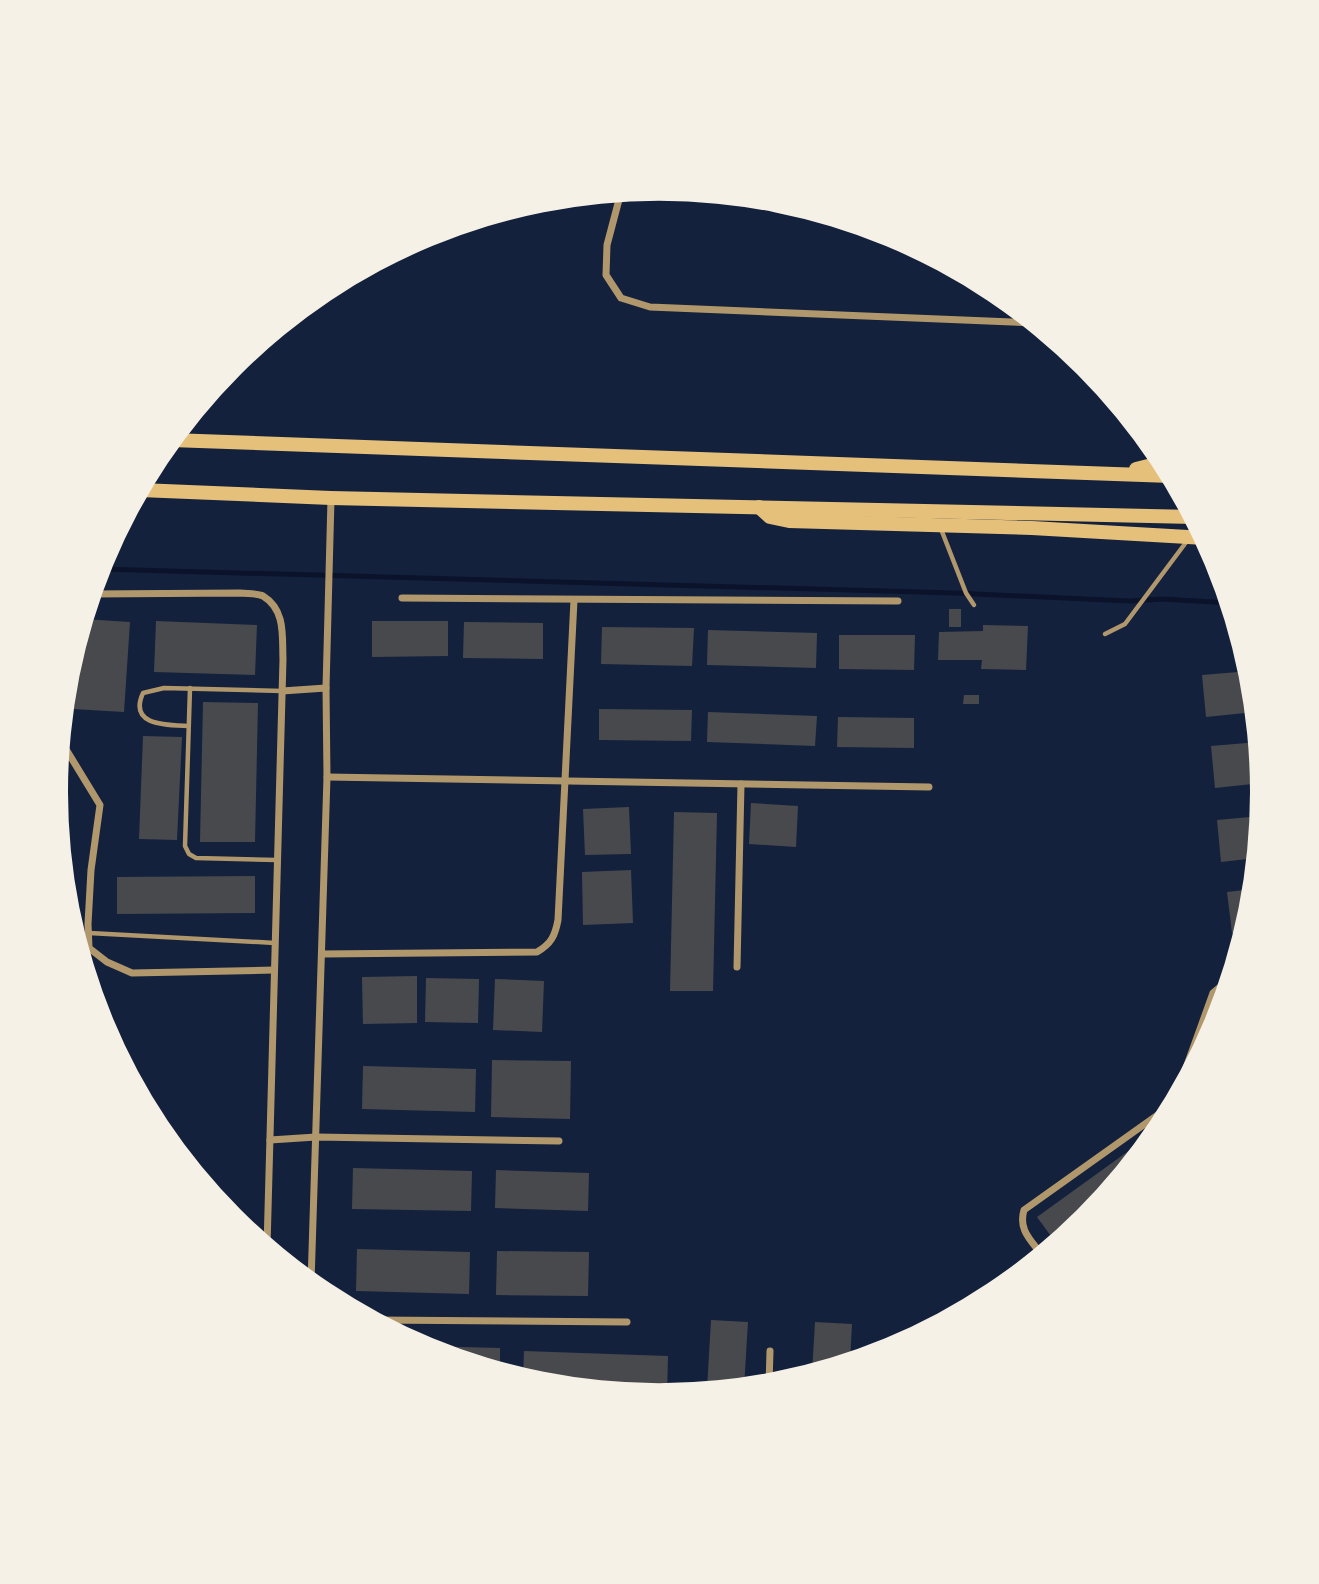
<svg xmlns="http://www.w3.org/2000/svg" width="1319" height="1584" viewBox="0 0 1319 1584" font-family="'Titillium Web',sans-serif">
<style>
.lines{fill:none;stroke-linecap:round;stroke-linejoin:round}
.stream{stroke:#0b132b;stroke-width:5}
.building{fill:#48494c}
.service{stroke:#b1986c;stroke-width:4.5}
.minor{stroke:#b1986c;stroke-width:7}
.trunk{stroke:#e5c07b;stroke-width:14}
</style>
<rect width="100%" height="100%" fill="#14213d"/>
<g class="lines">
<polyline class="stream" points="100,569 955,593 1129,601 1163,599 1230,603"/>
</g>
<g class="building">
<rect x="949" y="609" width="12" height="18"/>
<polygon points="84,619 130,622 124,712 73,709 77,642"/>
<polygon points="156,621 257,625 255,675 154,672"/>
<polygon points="372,621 448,621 448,656 372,657"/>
<polygon points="464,622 543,623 543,659 463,658"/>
<polygon points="983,625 1028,626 1026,670 981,669 982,660 938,660 939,632 983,631"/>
<polygon points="602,627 694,628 692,666 601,664"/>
<polygon points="708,630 817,633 816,668 707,665"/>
<polygon points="839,635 915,635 914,670 839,669"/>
<polygon points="1250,671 1255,712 1206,717 1202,675"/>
<polygon points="964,695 979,695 979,704 963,704"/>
<polygon points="203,702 258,703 255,842 200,842"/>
<polygon points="599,709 692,710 691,741 599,740"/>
<polygon points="708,712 817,716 815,746 707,742"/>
<polygon points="838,717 914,718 914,748 837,747"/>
<polygon points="143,736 182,737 177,840 139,839"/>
<polygon points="1258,742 1262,783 1215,788 1211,746"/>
<polygon points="751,803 798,806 796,847 749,844"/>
<polygon points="629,807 631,854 585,855 583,809"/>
<polygon points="674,812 717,813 713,991 670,991"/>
<polygon points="1261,816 1256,858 1221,862 1217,820"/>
<polygon points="631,870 633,923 583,925 582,872"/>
<polygon points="255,876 255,913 117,914 117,877"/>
<polygon points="1253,889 1251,910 1245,932 1232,933 1227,892"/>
<polygon points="417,976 417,1023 363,1024 362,977"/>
<polygon points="426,978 479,979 478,1023 425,1022"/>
<polygon points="495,979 544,981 542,1032 493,1030"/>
<polygon points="492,1060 571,1061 570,1119 491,1117"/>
<polygon points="363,1066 476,1069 475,1112 362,1109"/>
<polygon points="1159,1129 1086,1219 1056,1243 1037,1217"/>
<polygon points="353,1168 472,1171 471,1211 352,1209"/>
<polygon points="496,1170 589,1173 588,1211 495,1208"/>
<polygon points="357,1249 470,1252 469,1294 356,1291"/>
<polygon points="497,1251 589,1252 588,1296 496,1295"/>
<polygon points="711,1320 748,1322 744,1387 707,1389"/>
<polygon points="815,1322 852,1324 850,1362 812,1373"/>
<polygon points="423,1346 500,1348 500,1371 428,1349"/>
<polygon points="524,1351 668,1356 667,1395 541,1384 523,1378"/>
</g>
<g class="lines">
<g class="service">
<polyline points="941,529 966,593 974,605"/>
<polyline points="1105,634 1125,624 1187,541"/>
<polyline points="190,688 185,846 189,854 196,858 277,860"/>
<path d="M188 726C167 725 128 726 143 693L164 688 282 691"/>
<polyline points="89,933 275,943"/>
</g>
<g class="minor">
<polyline points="621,192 607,245 606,275 621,298 650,307 1035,323"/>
<path d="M92 594 240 593C247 594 257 593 263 596 286 610 282 637 283 659L267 1247"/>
<polyline points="402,598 898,601"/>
<polyline points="282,691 326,688"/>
<polyline points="61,741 100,805 91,870 88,924 89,948 107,962 132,973 274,970"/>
<polyline points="327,777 929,787"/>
<path d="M322 954 537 952C551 944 555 936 558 920L574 600"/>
<polyline points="737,967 741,784"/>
<polyline points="270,1140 316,1137 559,1141"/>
<path d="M1042 1255C1031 1240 1018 1230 1024 1210L1173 1104 1213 993 1231 978"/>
<polyline points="311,1283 327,777 326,688 331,499"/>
<polyline points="374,1320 627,1322"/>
<polyline points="769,1385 770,1351"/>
</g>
<g class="trunk">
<polyline points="171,440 1171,476"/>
<polyline points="1136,469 1164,462"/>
<polyline points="140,490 331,498 1194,517"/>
<polyline points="759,507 770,517 789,521 1032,528 1205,538"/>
</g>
</g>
<path d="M0 0H1319V1584H0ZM68 792a591 591 0 1 1 1182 0a591 591 0 1 1-1182 0Z" fill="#f6f1e7" fill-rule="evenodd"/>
</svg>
